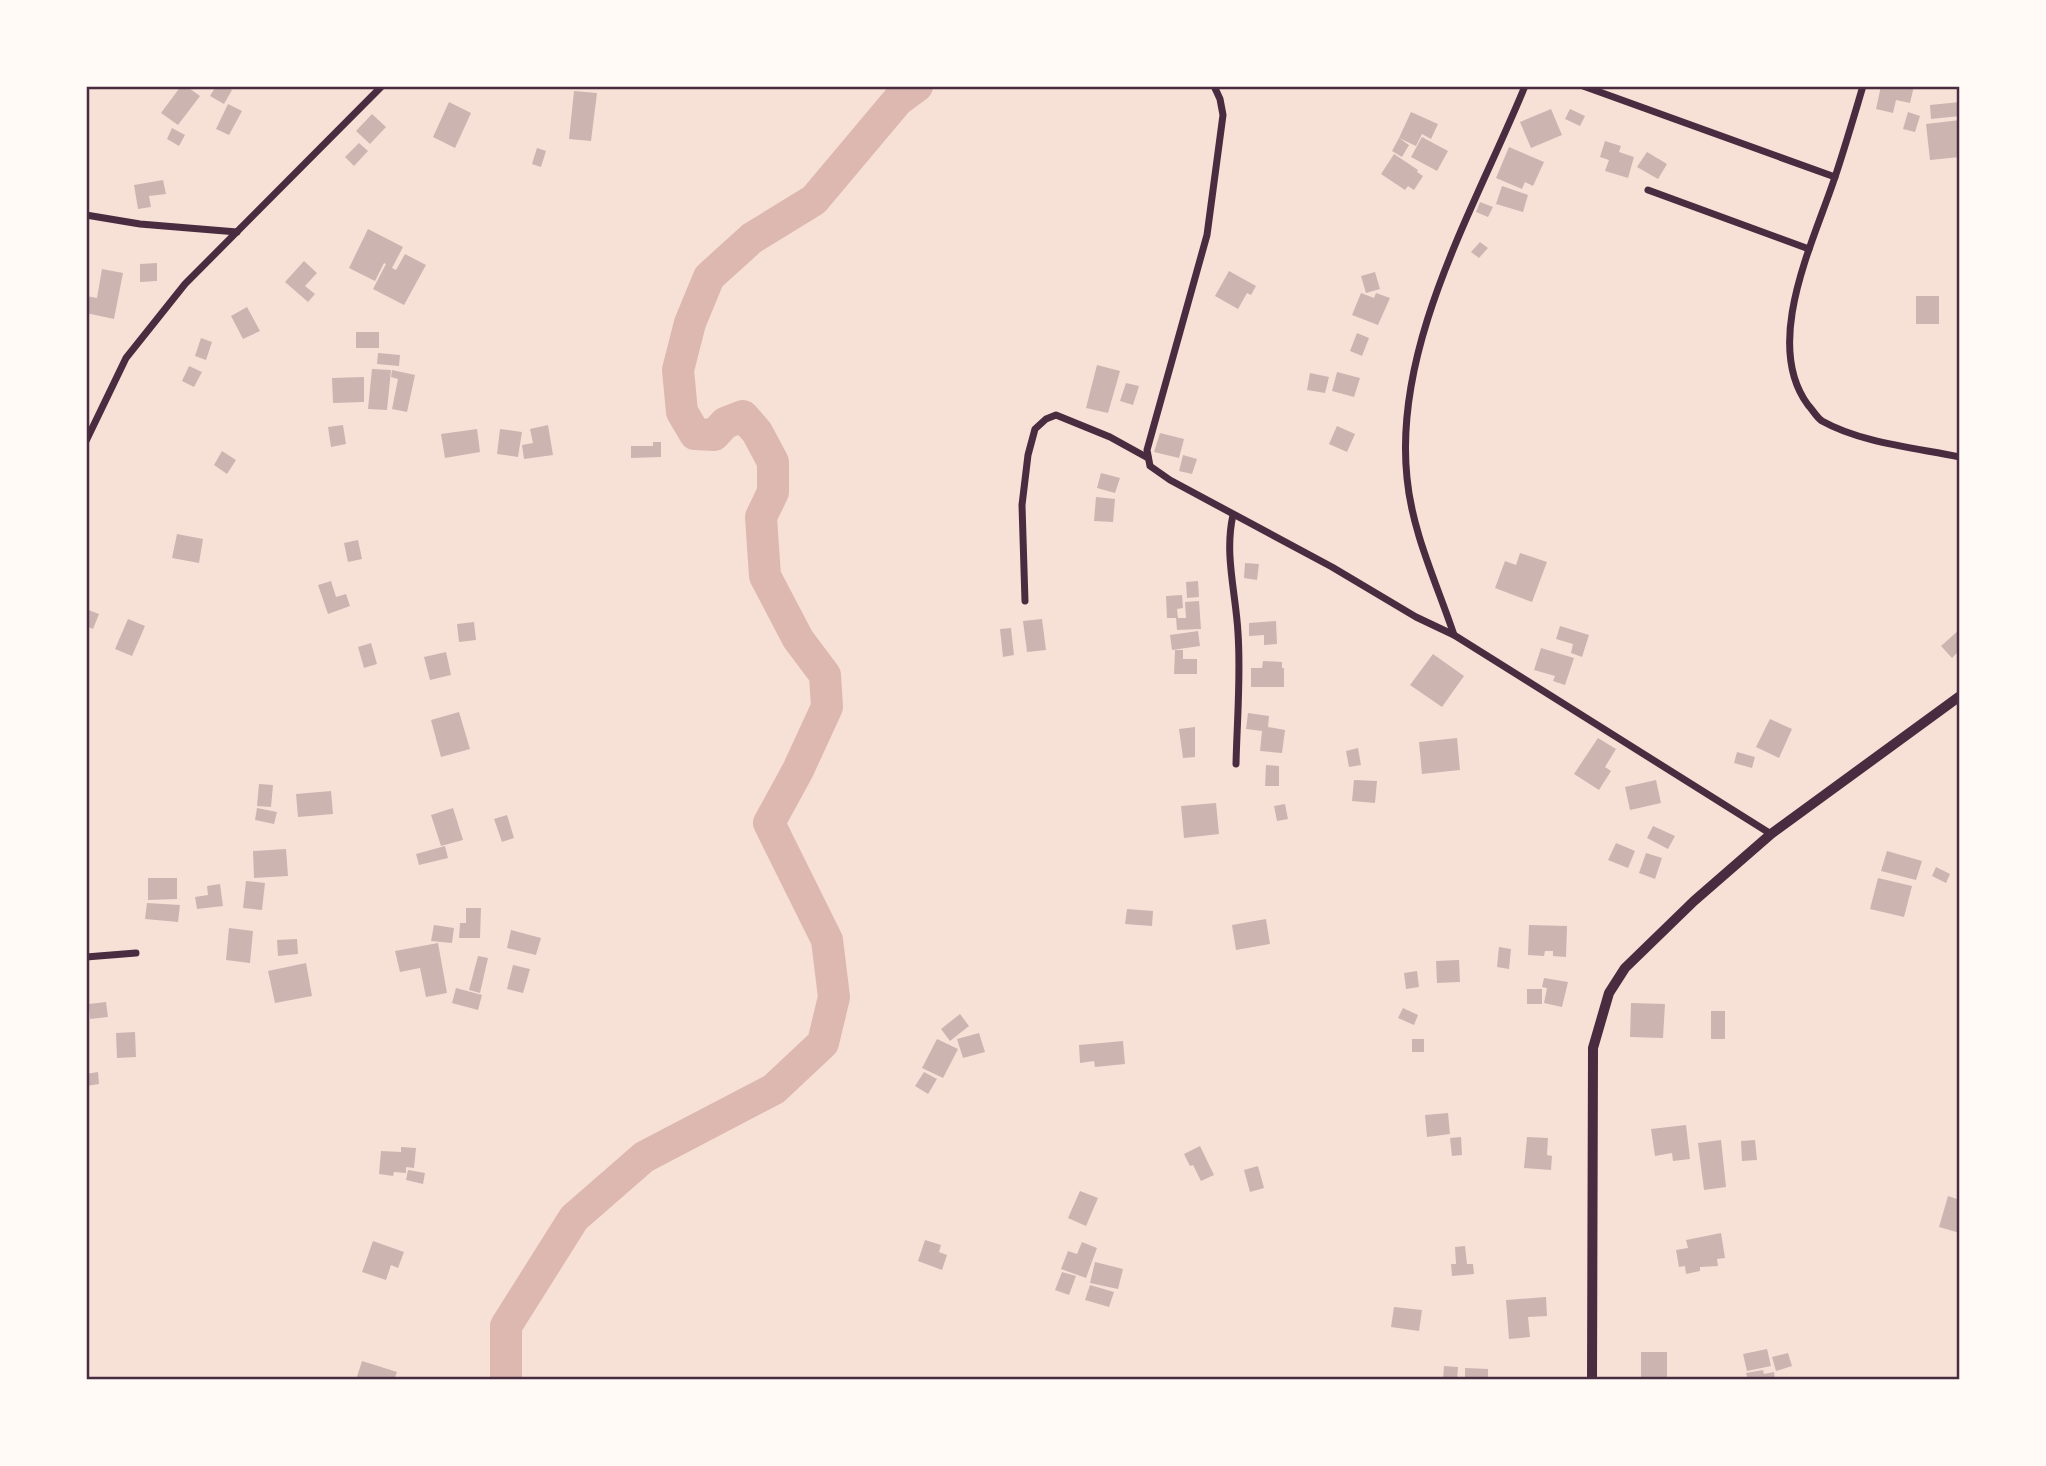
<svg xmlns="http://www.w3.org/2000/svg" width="2046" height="1466" viewBox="0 0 2046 1466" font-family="Roboto,sans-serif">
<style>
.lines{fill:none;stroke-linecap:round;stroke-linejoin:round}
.river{stroke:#dcb8b0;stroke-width:32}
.building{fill:#ccb4b1}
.minor{stroke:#4a2c40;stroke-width:7}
.tertiary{stroke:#4a2c40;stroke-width:10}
.neatline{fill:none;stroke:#4a2c40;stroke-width:2.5}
</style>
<rect width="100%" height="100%" fill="#f7e1d7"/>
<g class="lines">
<polyline class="river" points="506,1380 506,1326 574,1218 644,1157 774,1089 823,1043 834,997 827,940 769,823 798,770 827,707 825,675 798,639 765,576 761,517 773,492 773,462 757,432 743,416 725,423 714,435 695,434 682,412 678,370 690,323 709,277 752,238 814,200 898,100 917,86"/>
</g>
<g class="building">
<polygon points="181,86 186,86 200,96 178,125 161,113"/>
<polygon points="216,86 224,86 232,90 224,104 210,96"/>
<polygon points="1881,86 1914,86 1910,103 1896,100 1893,113 1876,109"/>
<polygon points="574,91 597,93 591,141 569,139"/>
<polygon points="449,102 471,113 455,148 433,137"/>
<polygon points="1960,102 1960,116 1931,119 1930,105"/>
<polygon points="228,104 242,111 229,135 216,129"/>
<polygon points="1551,109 1562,135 1531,148 1520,122"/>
<polygon points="1570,109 1585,116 1580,126 1565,119"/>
<polygon points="1411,112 1438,124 1431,139 1422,134 1416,146 1399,138"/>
<polygon points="1908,112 1920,116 1915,132 1903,129"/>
<polygon points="372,114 386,127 370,144 356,131"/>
<polygon points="1960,120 1960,157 1930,160 1926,124"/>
<polygon points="172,128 185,135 179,146 167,139"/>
<polygon points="1422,137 1448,151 1437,171 1411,157"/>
<polygon points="1399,138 1409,145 1402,157 1392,151"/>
<polygon points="1605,141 1621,146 1619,152 1634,157 1628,178 1605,171 1609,160 1600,157"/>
<polygon points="359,143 368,151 354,166 345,157"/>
<polygon points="1509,147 1544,162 1533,186 1525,182 1522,189 1496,178"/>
<polygon points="537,148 546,151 541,167 532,164"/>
<polygon points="1647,152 1667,164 1658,179 1637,167"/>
<polygon points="1394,154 1418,170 1417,172 1423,176 1414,190 1408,186 1405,190 1381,174"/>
<polygon points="163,180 166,194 149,196 151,207 138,209 134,185"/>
<polygon points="1502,186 1528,195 1523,212 1496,204"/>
<polygon points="1480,202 1493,207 1488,217 1476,212"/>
<polygon points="368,229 403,247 392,268 396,270 405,254 426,265 404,305 373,289 386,264 384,263 375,281 349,268"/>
<polygon points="1480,242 1488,248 1479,258 1471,252"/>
<polygon points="304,261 317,273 305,286 315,294 308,302 285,282"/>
<polygon points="157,263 157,281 140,282 140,264"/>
<polygon points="102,269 123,273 114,319 86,313 86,296 97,298"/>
<polygon points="1229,271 1256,286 1251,295 1247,293 1238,309 1215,296"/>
<polygon points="1375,272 1380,289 1366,293 1361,276"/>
<polygon points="1361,293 1374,298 1376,293 1390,298 1378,325 1352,315"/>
<rect x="1916" y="296" width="23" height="28"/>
<polygon points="247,307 260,331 243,339 231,316"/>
<rect x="356" y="332" width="23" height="16"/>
<polygon points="1357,333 1369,338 1362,356 1350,351"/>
<polygon points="201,338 212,342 206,360 195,356"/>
<polygon points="378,353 400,355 399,366 377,364"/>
<polygon points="1097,365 1120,371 1108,413 1086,408"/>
<polygon points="189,366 202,372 194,387 182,381"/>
<polygon points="372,369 391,370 387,410 368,409"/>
<polygon points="392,370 415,375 407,412 392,409 398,379 391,377"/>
<polygon points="1337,372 1360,378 1354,397 1332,391"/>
<polygon points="1310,373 1329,377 1325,393 1307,390"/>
<polygon points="364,377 364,402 333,403 332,378"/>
<polygon points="1126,383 1139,386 1133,405 1120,401"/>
<polygon points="343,425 346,444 331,447 328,427"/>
<polygon points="548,425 553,455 524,459 522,445 533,443 530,429"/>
<polygon points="1337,426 1355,434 1347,452 1329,444"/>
<polygon points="477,429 480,452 445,458 441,434"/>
<polygon points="500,429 522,432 518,457 497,454"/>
<polygon points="1160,433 1184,439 1179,458 1154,452"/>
<polygon points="653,442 661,442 661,457 631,458 631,446 653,446"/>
<polygon points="222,451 236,460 227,474 214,465"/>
<polygon points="1183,455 1197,459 1192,474 1179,471"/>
<polygon points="1101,473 1120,478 1115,493 1097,488"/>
<polygon points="1096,497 1115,499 1113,522 1094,521"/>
<polygon points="177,534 203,539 199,563 172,558"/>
<polygon points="358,540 362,559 348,562 344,543"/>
<polygon points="1520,553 1547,562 1532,602 1495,588 1505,561 1516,565"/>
<polygon points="1245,563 1259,564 1257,580 1244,578"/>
<polygon points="331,581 336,597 346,594 350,606 328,614 318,585"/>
<polygon points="1198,581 1199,597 1187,598 1186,582"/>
<polygon points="1182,595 1183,608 1177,609 1178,618 1167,618 1166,596"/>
<polygon points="1199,601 1201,629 1177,630 1176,618 1186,618 1185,602"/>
<polygon points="86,609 99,614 93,629 86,626"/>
<polygon points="128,619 145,626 132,656 115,649"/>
<polygon points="1042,619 1046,650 1027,652 1023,621"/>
<polygon points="1276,621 1277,644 1264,645 1264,635 1249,636 1249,623"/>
<polygon points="474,622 476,640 459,642 457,624"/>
<polygon points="1560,626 1589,635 1582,657 1571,653 1573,644 1556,639"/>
<polygon points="1011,628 1014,655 1003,657 1000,629"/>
<polygon points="1959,630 1960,650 1952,658 1941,646"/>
<polygon points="1198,631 1200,646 1172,650 1170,635"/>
<polygon points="371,643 377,664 364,668 358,647"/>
<polygon points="1541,648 1574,658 1565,685 1553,681 1555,676 1534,670"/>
<polygon points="1175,650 1183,650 1183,659 1197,659 1197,674 1174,674"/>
<polygon points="446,652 451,675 430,680 424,657"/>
<polygon points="1433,654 1464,676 1442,707 1410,685"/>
<polygon points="1263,661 1282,662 1282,668 1284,668 1284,687 1251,687 1251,668 1262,668"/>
<polygon points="459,712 470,749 441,757 431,720"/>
<polygon points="1248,713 1269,716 1268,727 1285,730 1282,753 1260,751 1262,731 1246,729"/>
<polygon points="1770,719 1792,729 1779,758 1756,747"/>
<polygon points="1195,727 1195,757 1183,758 1179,729"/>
<polygon points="1457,738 1460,770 1422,774 1419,742"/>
<polygon points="1598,738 1616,749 1605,767 1611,771 1599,790 1574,774"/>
<polygon points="1358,748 1361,765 1349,767 1346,751"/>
<polygon points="1737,752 1755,757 1752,768 1734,763"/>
<polygon points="1266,765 1279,766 1279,786 1265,786"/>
<polygon points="1354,780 1377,781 1375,803 1352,801"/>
<polygon points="1656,780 1661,803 1630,810 1625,787"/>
<polygon points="259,784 273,785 271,807 257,806"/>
<polygon points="331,791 333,814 298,817 296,794"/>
<polygon points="1216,803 1219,834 1184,838 1181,806"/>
<polygon points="1285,804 1288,819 1277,821 1274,806"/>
<polygon points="257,808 277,812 274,824 255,820"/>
<polygon points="453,808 463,840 441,846 431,815"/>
<polygon points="507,815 514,838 502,842 494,819"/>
<polygon points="1653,826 1675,836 1668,849 1647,838"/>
<polygon points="1616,843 1635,851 1628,868 1608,860"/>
<polygon points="445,846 448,858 419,865 416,854"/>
<polygon points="286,849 288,876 254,878 253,851"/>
<polygon points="1887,851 1922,861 1916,880 1881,871"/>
<polygon points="1646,853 1662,858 1655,879 1639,873"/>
<polygon points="1936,867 1950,874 1946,883 1932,876"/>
<polygon points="148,878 177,878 177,899 148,900"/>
<polygon points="1878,878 1912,886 1904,917 1870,909"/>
<polygon points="246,881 265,883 262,910 243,908"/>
<polygon points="220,884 223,906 197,909 195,897 208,895 207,886"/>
<polygon points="147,903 180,905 178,922 145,919"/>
<polygon points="466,908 481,908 480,938 459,938 460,923 466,923"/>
<polygon points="1127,909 1153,911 1152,926 1125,924"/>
<polygon points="1266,919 1270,944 1236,950 1232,925"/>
<polygon points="434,925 454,928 452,943 431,941"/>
<polygon points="1529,925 1567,926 1566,957 1553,956 1553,951 1545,951 1544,956 1528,955"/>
<polygon points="229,928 253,931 250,963 226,960"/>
<polygon points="511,930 541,938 536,955 507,948"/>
<polygon points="297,939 298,954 278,956 277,940"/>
<polygon points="438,943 447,993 426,997 420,968 400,972 395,951"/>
<polygon points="1499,947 1511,949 1509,969 1497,967"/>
<polygon points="478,956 488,958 480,993 469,990"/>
<polygon points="1459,960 1460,982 1437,983 1436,961"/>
<polygon points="306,963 312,996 275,1003 268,971"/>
<polygon points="513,965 530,969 523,993 507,989"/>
<polygon points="1417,971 1419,987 1406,989 1404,973"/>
<polygon points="1544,978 1568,982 1562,1007 1544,1003 1547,988 1542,987"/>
<polygon points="456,988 482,995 478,1010 452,1003"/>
<rect x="1527" y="989" width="15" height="15"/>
<polygon points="106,1002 108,1017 90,1019 89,1004"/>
<polygon points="1631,1003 1665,1004 1663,1038 1630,1037"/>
<polygon points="1403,1008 1418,1015 1414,1025 1398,1018"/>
<rect x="1711" y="1011" width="14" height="28"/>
<polygon points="960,1014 969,1026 950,1041 941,1029"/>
<polygon points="135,1032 136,1057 117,1058 116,1033"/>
<polygon points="979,1033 985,1052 963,1058 957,1039"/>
<polygon points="937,1039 958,1049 943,1078 922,1068"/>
<rect x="1412" y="1039" width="12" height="13"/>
<polygon points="1123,1041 1125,1064 1095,1067 1094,1061 1080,1063 1079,1045"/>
<polygon points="98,1072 99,1084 86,1086 86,1074"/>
<polygon points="924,1072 937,1079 928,1094 915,1086"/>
<polygon points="1448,1113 1450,1134 1427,1137 1425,1115"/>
<polygon points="1686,1125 1690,1159 1673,1161 1672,1153 1655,1156 1651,1129"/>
<polygon points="1461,1137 1462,1155 1452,1156 1450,1138"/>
<polygon points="1527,1137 1548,1138 1547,1155 1552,1156 1551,1170 1524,1168"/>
<polygon points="1721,1140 1726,1187 1704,1190 1698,1143"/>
<polygon points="1755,1140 1757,1160 1742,1161 1741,1141"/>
<polygon points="1200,1146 1214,1175 1201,1181 1193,1165 1190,1166 1184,1154"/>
<polygon points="401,1147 416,1148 414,1168 406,1167 406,1173 394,1172 393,1176 379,1174 381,1151 401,1152"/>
<polygon points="1258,1166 1264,1188 1250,1192 1244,1170"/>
<polygon points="408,1170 425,1173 423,1184 406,1180"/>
<polygon points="1080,1191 1098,1198 1086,1226 1068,1218"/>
<polygon points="1948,1196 1960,1200 1960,1233 1939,1227"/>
<polygon points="1721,1233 1725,1258 1717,1259 1718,1266 1700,1267 1700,1271 1686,1274 1685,1266 1679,1267 1676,1250 1688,1248 1686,1240"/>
<polygon points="925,1240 941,1245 939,1252 947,1255 942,1270 918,1261"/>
<polygon points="373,1241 404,1252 398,1268 391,1265 386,1280 362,1272"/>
<polygon points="1082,1242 1097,1248 1086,1278 1061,1269 1068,1251 1077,1254"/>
<polygon points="1465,1246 1467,1264 1473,1264 1474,1274 1452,1276 1451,1264 1456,1264 1455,1247"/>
<polygon points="1095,1262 1123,1269 1118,1289 1090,1283"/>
<polygon points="1062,1272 1076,1276 1069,1295 1055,1290"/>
<polygon points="1090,1285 1114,1292 1109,1307 1085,1300"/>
<polygon points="1546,1297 1547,1316 1528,1317 1530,1337 1509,1339 1506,1300"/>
<polygon points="1394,1307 1422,1310 1419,1331 1391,1327"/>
<polygon points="1767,1349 1771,1366 1747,1371 1743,1354"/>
<polygon points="1641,1352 1667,1352 1667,1377 1658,1377 1658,1380 1641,1380"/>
<polygon points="1788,1353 1792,1366 1776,1371 1772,1357"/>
<polygon points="362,1361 397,1372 394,1380 356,1380"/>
<polygon points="1444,1366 1458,1367 1457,1380 1443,1380"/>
<polygon points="1465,1368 1488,1369 1488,1380 1465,1380"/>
<polygon points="1763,1370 1764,1374 1774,1372 1775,1380 1748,1380 1746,1373"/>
</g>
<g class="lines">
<g class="minor">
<polyline points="1214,86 1220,99 1223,115 1207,235 1147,450 1150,466 1170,480 1332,567 1416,617 1454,635 1771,834"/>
<polyline points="1583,86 1835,177"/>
<path d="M1863 86C1854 116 1845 147 1835 177 1814 241 1762 343 1808 405 1813 410 1816 417 1822 421 1861 443 1917 448 1960 457"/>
<polyline points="1648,190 1809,249"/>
<polyline points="86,215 140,224 237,232"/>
<polyline points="86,441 126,358 185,284 382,86"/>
<path d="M1233 515C1224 555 1236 593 1238 633 1241 677 1237 720 1236 764"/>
<polyline points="1025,601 1022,505 1028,455 1035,429 1046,419 1056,415 1110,437 1148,458"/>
<path d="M1454 635C1437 584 1412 532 1407 478 1393 344 1476 206 1525 86"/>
<polyline points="86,957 136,953"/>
</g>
<polyline class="tertiary" points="1592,1380 1593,1048 1609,993 1625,968 1694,901 1771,834 1960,696"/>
</g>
<rect width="2046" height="1466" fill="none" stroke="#fffaf5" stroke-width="175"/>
<rect x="88" y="88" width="1870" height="1290" class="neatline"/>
</svg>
